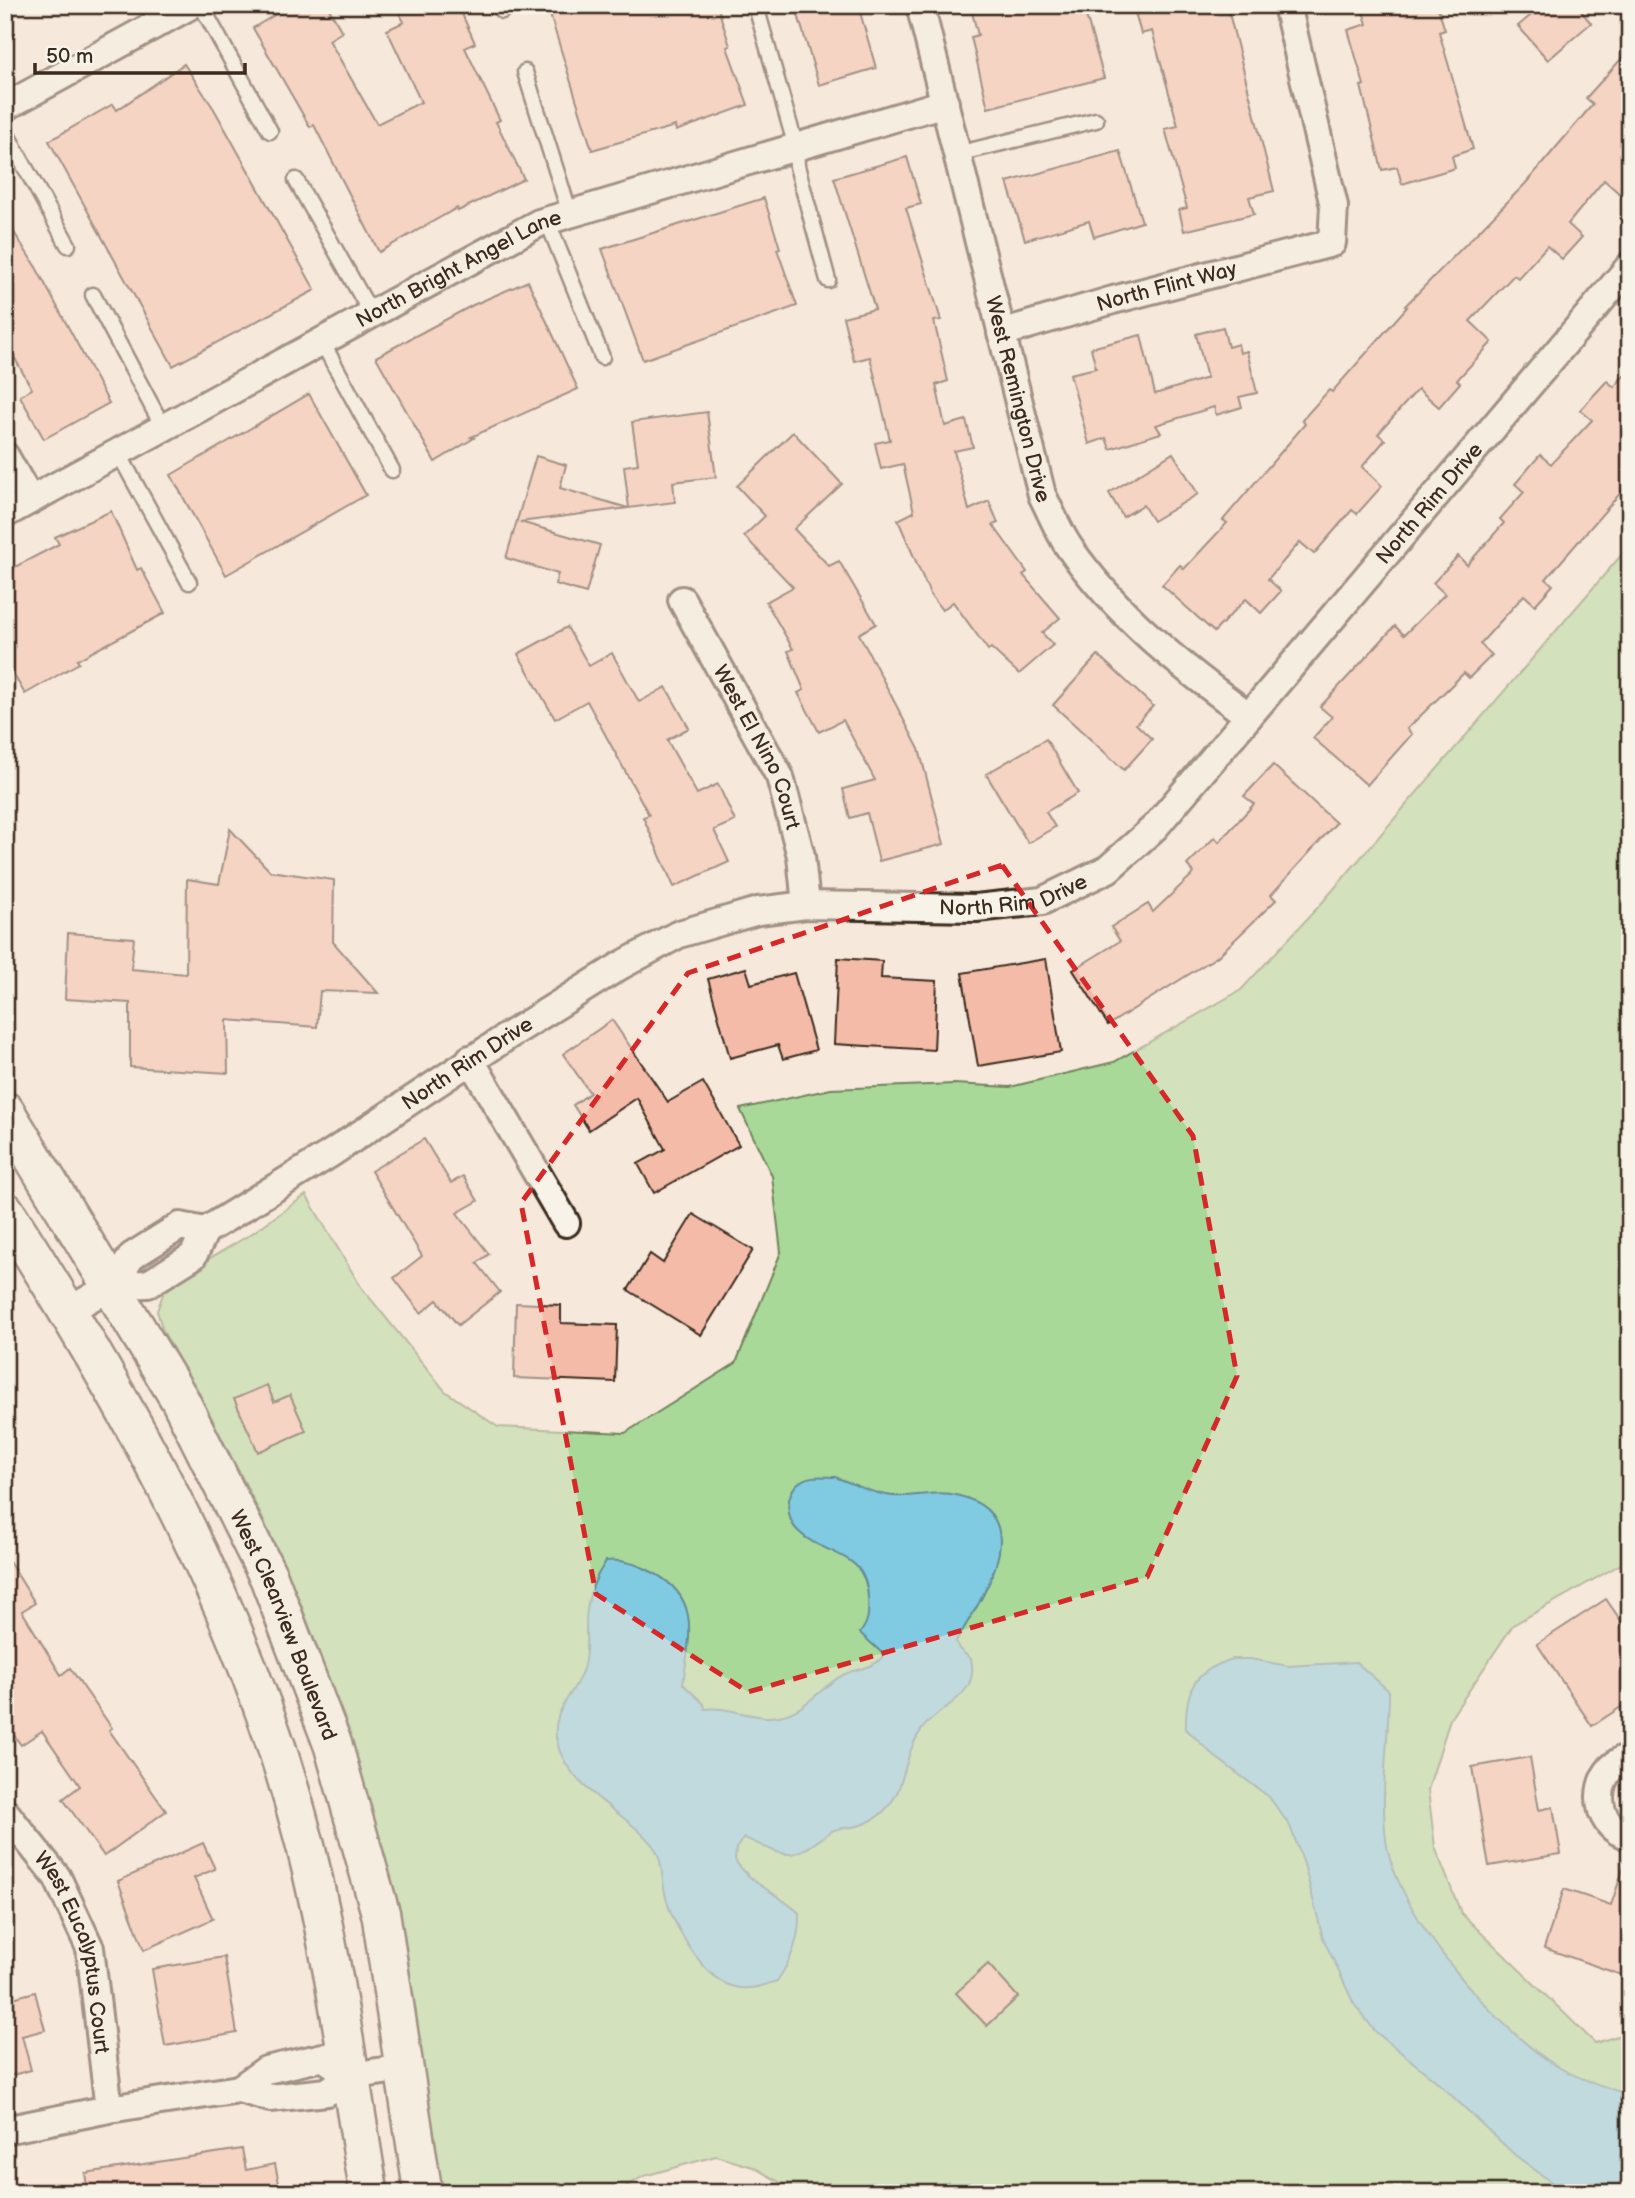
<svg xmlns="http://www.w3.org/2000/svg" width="1635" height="2198" viewBox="0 0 1635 2198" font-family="'Balsamiq Sans',sans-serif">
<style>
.green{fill:#a9d999;stroke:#72825c;stroke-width:2}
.water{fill:#81cbe2;stroke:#658b94;stroke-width:2}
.building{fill:#f4bca8;stroke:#3b2a1e;stroke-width:2}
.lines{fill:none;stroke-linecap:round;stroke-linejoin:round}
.lane-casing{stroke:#3b2a1e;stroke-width:19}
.street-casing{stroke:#3b2a1e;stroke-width:32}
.secondary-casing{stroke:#3b2a1e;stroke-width:42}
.lane{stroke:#f7f3e8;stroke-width:14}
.street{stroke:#f7f3e8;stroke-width:26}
.secondary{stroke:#f7f3e8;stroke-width:37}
.marked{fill:none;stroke:#d62828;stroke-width:5;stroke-dasharray:14 9;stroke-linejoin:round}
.labels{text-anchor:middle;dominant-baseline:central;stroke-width:7;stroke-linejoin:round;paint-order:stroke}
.street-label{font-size:21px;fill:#3b2a1e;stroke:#f7f3e8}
</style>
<rect width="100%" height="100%" fill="#f6e8db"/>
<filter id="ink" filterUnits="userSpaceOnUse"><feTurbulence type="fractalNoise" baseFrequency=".0143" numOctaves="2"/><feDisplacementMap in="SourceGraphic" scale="14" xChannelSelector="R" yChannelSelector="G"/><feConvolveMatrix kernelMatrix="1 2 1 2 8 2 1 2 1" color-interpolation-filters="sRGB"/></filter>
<g filter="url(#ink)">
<path class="green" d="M1630 545V1559L1513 1625 1450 1719 1428 1790 1435 1847 1461 1913 1595 2043 1630 2032V2193H799L753 2167 716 2156 644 2176 614 2193H443C413 2001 381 1818 313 1636 274 1529 217 1430 163 1331L157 1311 164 1291 175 1279 251 1234 306 1195 361 1287 445 1391 498 1427 625 1433 736 1363 781 1252 772 1176 740 1109 831 1089 954 1084 1010 1087 1114 1062 1241 990 1320 905Z"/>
<g class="water">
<path d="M835 1477C852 1483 868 1492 886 1495 910 1500 933 1489 956 1495 1041 1515 981 1600 956 1641L959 1649 971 1659C980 1696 941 1705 923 1728 908 1746 906 1772 897 1793 888 1811 872 1824 852 1827 845 1828 838 1828 832 1831 819 1839 805 1853 790 1854 776 1855 757 1842 744 1838L736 1848 735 1860C750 1884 779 1894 799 1913 800 1938 791 1961 777 1981 764 1985 749 1991 735 1987 705 1981 672 1925 666 1897 661 1880 664 1860 653 1846 625 1810 568 1790 557 1742 550 1713 572 1697 581 1674 590 1654 584 1631 587 1610 589 1592 596 1576 606 1561 622 1559 639 1565 654 1573 702 1599 689 1637 683 1684L704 1704 705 1709C727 1706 747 1717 769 1717 803 1717 817 1689 843 1675 857 1668 869 1670 882 1658V1653L860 1633C869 1622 869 1612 868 1598 866 1549 824 1557 798 1531 783 1517 785 1484 808 1478 816 1475 827 1477 835 1477Z"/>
<path d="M1233 1659H1250L1288 1666 1356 1662 1389 1691C1389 1741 1380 1789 1386 1840 1396 1914 1497 2031 1560 2068 1582 2081 1607 2086 1630 2096V2193H1566L1515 2155 1435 2080 1376 2032 1354 2004 1323 1938 1304 1864 1290 1826 1269 1797 1213 1755 1186 1729C1185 1689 1194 1671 1233 1659Z"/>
</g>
<g class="building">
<polygon points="291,5 327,5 342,32 329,40 377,124 421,102 387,30 404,22 395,5 458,5 475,43 465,48 500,120 496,122 524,179 458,211 457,208 379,252 314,125 310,127 253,28"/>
<polygon points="547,5 717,5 730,46 727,47 748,105 676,131 675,126 592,150"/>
<polygon points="795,5 858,5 876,68 819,85"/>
<polygon points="970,5 1083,5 1104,78 988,108 971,37 978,35"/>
<polygon points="1133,5 1227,5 1274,191 1249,197 1254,214 1184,231 1179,210 1187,208 1165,129 1178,126 1152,31 1141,34"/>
<polygon points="1361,5 1437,5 1445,30 1439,32 1473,149 1452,156 1455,168 1402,184 1397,167 1382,170 1361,86 1364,85 1348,30 1367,24"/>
<polygon points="1543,5 1576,5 1591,23 1548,60 1518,26"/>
<polygon points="1630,49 1630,182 1620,194 1604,180 1568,224 1582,237 1562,259 1547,246 1518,278 1514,275 1470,321 1492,342 1457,380 1460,383 1439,407 1418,389 1378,434 1385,440 1362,467 1382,486 1357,514 1352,510 1314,554 1300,542 1268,579 1281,591 1261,613 1246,599 1214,632 1162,585 1180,565 1184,569 1227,523 1223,520 1305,424 1302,420 1329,390 1332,392 1407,307 1405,306 1525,184 1593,104 1586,98"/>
<polygon points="184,64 214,109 315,290 173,366 49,141 113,104 117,110"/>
<polygon points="1120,151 1142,222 1094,237 1089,221 1025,240 1007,182"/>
<polygon points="907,157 921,204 906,208 941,320 934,321 948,381 936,385 945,426 966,420 973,447 954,451 969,510 989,501 998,523 993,525 1027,572 1023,575 1060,618 1042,633 1053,645 1019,674 991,648 988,650 953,602 942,610 930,594 898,520 914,512 903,464 881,469 875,443 890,440 870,357 854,361 843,317 875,309 834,178"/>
<polygon points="764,198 780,248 777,249 797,306 643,360 602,249"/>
<polygon points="5,218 37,269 109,403 44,439 20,396 32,389 5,341"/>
<polygon points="528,281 578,389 471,437 474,438 435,462 376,357 473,305"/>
<polygon points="1223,327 1228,347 1238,344 1240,353 1247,351 1257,393 1239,397 1242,407 1216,415 1214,407 1156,425 1161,433 1110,449 1106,438 1089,444 1070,374 1096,368 1091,348 1141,335 1155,394 1207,378 1196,334"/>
<polygon points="1630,369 1630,482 1546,579 1553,585 1535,605 1524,595 1480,644 1492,655 1469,678 1464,673 1407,729 1412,734 1367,785 1313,738 1332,717 1320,707 1395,626 1404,635 1445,594 1433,583 1458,556 1467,565 1504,523 1500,519 1524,492 1515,484 1540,455 1551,464 1592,420 1580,410 1607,381 1614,387"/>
<polygon points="309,394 366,495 226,575 171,475"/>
<polygon points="707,412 716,477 673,482 675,502 629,508 624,466 638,464 632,422"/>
<polygon points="793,432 842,484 794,529 829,566 839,561 876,624 859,634 919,749 944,844 879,861 867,813 850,818 843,789 875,780 843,720 819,732 798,693 804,690 788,651 793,649 766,602 793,587 744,536 765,516 737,486"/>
<polygon points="1173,453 1198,494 1153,521 1143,505 1123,517 1109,493"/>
<polygon points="536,456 566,465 560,488 628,508 520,522 600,545 586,593 555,584 558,574 506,558"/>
<polygon points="111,511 137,570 141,568 165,613 77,660 79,663 25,694 5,660 5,572 59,544 55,537"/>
<polygon points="567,627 589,666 612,653 639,702 666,687 689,728 667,740 697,794 718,784 735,821 714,830 729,862 674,887 643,817 649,815 587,701 555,719 518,654"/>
<polygon points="1098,655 1153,706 1136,724 1152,739 1124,770 1053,705"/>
<polygon points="1046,739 1078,793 1046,812 1055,827 1028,843 986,774"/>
<polygon points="1273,765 1336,823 1271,895 1276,900 1218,956 1108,1025 1073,970 1120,941 1111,927 1148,904 1153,912 1194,873 1187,865 1215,837 1219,842 1254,804 1244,796"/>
<polygon points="230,829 270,871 334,880 333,942 378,993 320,991 317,1027 227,1020 228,1073 130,1067 130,1003 65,999 68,933 134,938 131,969 186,974 187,879 219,884"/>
<polygon points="838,958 882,961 881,978 937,981 934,1050 834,1044"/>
<polygon points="1046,959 1061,1052 978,1066 962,973"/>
<polygon points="746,968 751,984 794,973 816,1050 783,1059 778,1045 730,1058 708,979"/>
<polygon points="612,1020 668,1102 703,1082 739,1145 654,1193 638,1164 665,1149 637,1098 589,1130 573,1105 590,1093 563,1054"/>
<polygon points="424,1139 451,1183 463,1176 478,1201 457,1213 489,1254 477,1263 500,1292 458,1325 437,1300 421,1313 394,1278 422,1256 371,1171"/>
<polygon points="693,1214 753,1250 701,1335 628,1290 650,1254 663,1263"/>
<polygon points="516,1303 561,1305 561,1323 617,1325 615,1382 514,1378"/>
<polygon points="267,1385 274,1402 290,1395 306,1431 258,1452 234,1399"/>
<polygon points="5,1555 35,1603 22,1611 61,1675 70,1668 112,1728 109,1730 166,1811 104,1856 63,1799 80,1786 42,1731 21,1745 5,1723"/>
<polygon points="1606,1599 1630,1634 1630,1701 1592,1726 1537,1644"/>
<polygon points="1530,1757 1539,1810 1553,1807 1561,1854 1489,1866 1472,1767"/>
<polygon points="203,1843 215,1869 194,1878 213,1919 144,1950 118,1881"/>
<polygon points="1626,1861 1630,1862 1630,1978 1544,1948 1564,1889 1611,1905"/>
<polygon points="224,1957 237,2033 165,2046 152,1969"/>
<polygon points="988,1964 1018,1997 987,2026 956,1993"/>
<polygon points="35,1992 45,2030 22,2036 31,2070 5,2077 5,2000"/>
<polygon points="242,2149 246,2170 275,2164 281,2193 88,2193 85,2173"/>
</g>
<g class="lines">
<g class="lane-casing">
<g id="lane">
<polyline points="201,5 270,131"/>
<polyline points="500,5 502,11"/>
<polyline points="757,10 796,147 797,166 828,280"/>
<polyline points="525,72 570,214"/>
<polyline points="5,131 68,245"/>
<polyline points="957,154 1096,120"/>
<polyline points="296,180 372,315"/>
<polyline points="547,220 602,357"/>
<polyline points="93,295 164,429"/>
<polyline points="322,342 392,470"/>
<polyline points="119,454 189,582"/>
</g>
</g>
<g class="street-casing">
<g id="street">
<path id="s1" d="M920 5 1042 495C1051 512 1058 531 1069 547 1116 615 1183 668 1249 716"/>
<polyline points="5,107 191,5"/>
<path id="s2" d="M1001 333 1113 300 1332 243 1334 206 1287 5"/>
<polyline points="5,456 30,500"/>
<path id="s3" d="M5 514 539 223 945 103"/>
<path id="s4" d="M682 600 780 777 801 856 806 905"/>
<polyline points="470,1059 566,1223"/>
<path id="s5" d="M113 1285 148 1284 193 1256 205 1231 330 1154 511 1034 620 966 679 934 758 911 806 905 976 908 1042 901 1108 869 1155 827 1630 266"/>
<polyline points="68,1311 113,1285 132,1256 180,1226 205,1231"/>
<path d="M1630 1757C1591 1767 1589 1827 1630 1836"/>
<path id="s6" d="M5 1812 57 1877 90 1948 109 2109"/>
<polyline points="239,2089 266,2070 323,2057 350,2076"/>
<polyline points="5,2130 109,2109 239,2089 270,2098 327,2092 350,2076 404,2068"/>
</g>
</g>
<g class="secondary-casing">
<g id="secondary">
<path id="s7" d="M5 1111 180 1400 269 1578 305 1672 333 1745 381 1915 423 2193"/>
<path d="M5 1211C132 1409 248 1618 306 1848 334 1961 350 2078 369 2193"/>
</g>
</g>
<use href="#lane" class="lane"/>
<use href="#street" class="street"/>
<use href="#secondary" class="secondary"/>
</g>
</g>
<path d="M0 0H1635V2198H0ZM1002 865 1193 1136 1237 1376 1147 1577 748 1692 596 1594 521 1203 688 973Z" fill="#f6e8db" fill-opacity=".55" fill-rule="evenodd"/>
<path class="marked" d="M1002 865 1193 1136 1237 1376 1147 1577 748 1692 596 1594 521 1203 688 973Z"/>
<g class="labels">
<g class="street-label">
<text stroke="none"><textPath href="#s3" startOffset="516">North Bright Angel Lane</textPath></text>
<text stroke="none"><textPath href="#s2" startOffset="172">North Flint Way</textPath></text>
<text stroke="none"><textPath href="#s1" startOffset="406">West Remington Drive</textPath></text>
<text stroke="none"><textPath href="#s5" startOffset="1603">North Rim Drive</textPath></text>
<text stroke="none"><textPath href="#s4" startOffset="166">West El Nino Court</textPath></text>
<text stroke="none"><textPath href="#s5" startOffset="1015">North Rim Drive</textPath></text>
<text stroke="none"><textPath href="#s5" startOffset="427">North Rim Drive</textPath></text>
<text stroke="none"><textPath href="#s7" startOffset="586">West Clearview Boulevard</textPath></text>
<text stroke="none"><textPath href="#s6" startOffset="161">West Eucalyptus Court</textPath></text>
</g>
</g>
<rect width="1635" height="2198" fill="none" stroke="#f7f3e8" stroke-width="28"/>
<rect x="14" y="14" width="1607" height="2170" fill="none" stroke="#3b2a1e" stroke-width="2.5" filter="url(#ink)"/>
<path d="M35 63v10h210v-10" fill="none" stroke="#3b2a1e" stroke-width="3.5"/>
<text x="46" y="63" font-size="21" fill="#3b2a1e" stroke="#f7f3e8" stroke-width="5" paint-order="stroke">50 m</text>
</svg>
